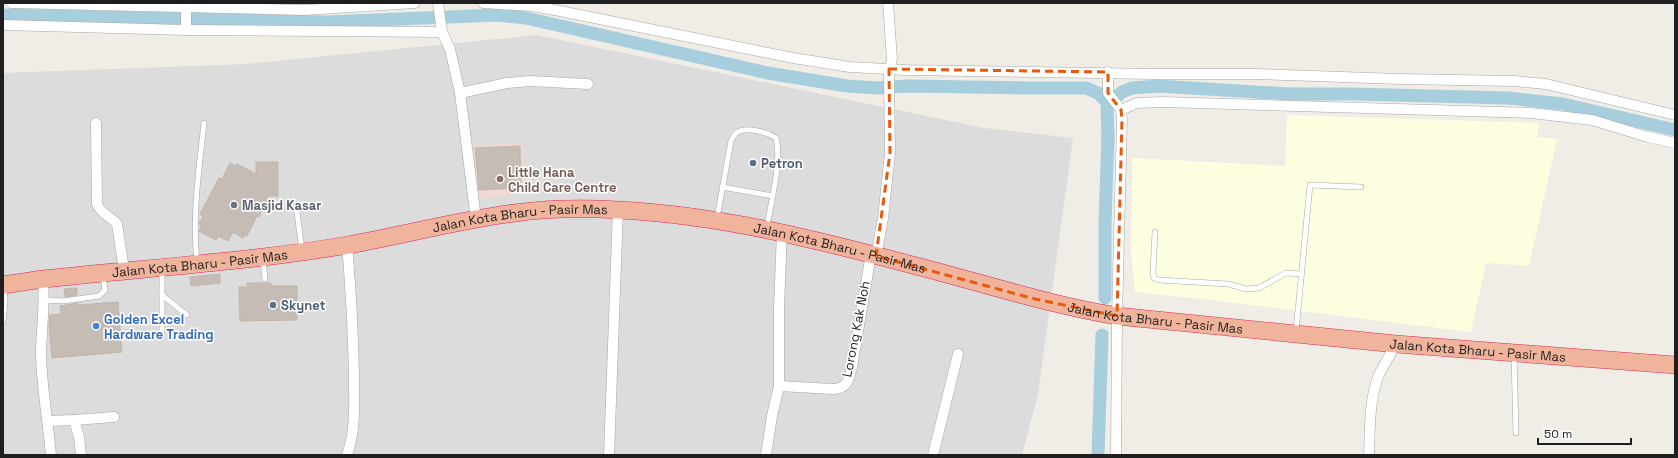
<svg xmlns="http://www.w3.org/2000/svg" width="1678" height="458" viewBox="0 0 1678 458" font-family="'Space Grotesk',sans-serif">
<style>
.residential{fill:#dddcdc}
.commercial{fill:#f0d8d5}
.education{fill:#fdfee0}
.lines{fill:none;stroke-linecap:round;stroke-linejoin:round}
.canal{stroke:#a7cedd;stroke-width:13}
.building{fill:#c5bcb5;stroke:#c1b5a8}
.service-casing{stroke:#a6a6a6;stroke-width:6}
.minor-casing{stroke:#a6a6a6;stroke-width:11}
.trunk-casing{stroke:#d8285b;stroke-width:18}
.service{stroke:#fff;stroke-width:5}
.minor{stroke:#fff;stroke-width:10}
.trunk{stroke:#f0b49d;stroke-width:17}
.marked{fill:none;stroke:#e8590c;stroke-width:3;stroke-dasharray:8 5;stroke-linejoin:round}
.service-dot{fill:#5c6f8a;stroke:#fff;stroke-width:1.5}
.education-dot{fill:#8d6e63;stroke:#fff;stroke-width:1.5}
.worship-dot{fill:#6b7280;stroke:#fff;stroke-width:1.5}
.shop-dot{fill:#3f7fe0;stroke:#fff;stroke-width:1.5}
.labels{text-anchor:middle;dominant-baseline:central;stroke-width:3;stroke-linejoin:round;paint-order:stroke}
.service-label{font-size:13px;font-weight:bold;fill:#4e5e75;stroke:#fff;text-anchor:start}
.education-label{font-size:13px;font-weight:bold;fill:#785e54;stroke:#fff;text-anchor:start}
.worship-label{font-size:13px;font-weight:bold;fill:#5b616d;stroke:#fff;text-anchor:start}
.street-label{font-size:13px;fill:#1f1f1f;stroke:#fff}
.shop-label{font-size:13px;font-weight:bold;fill:#366cbe;stroke:#fff;text-anchor:start}
</style>
<rect width="100%" height="100%" fill="#f0ede6"/>
<polygon class="residential" points="537,35 984,128 1073,138 1038,394 1022,455 3,455 3,73 247,64"/>
<polygon class="commercial" points="522,143 524,193 477,200 471,146"/>
<polygon class="education" points="1287,115 1539,123 1537,137 1557,139 1529,266 1486,263 1471,332 1202,299 1135,292 1131,253 1132,158 1285,166"/>
<g class="lines">
<g class="canal">
<polyline points="3,15 326,22 497,15 526,18 768,73 847,86 878,88 907,86 1028,88 1086,88 1098,93 1107,102 1108,142"/>
<polyline points="1115,98 1122,92 1132,88 1158,86 1289,94 1352,94 1508,98 1563,104 1675,130"/>
<polyline points="1105,298 1105,223 1108,134"/>
<polyline points="1098,455 1102,335"/>
</g>
</g>
<g class="building">
<polygon points="520,146 521,188 479,190 475,148"/>
<polygon points="256,162 278,162 278,196 268,196 259,217 257,216 247,236 245,235 243,238 233,232 228,241 218,236 216,240 199,231 201,227 199,223 203,217 200,214 219,178 222,179 230,163 236,166 237,164 256,174"/>
<polygon points="220,274 220,283 191,286 190,277"/>
<polygon points="247,283 271,283 271,286 297,286 297,320 240,321 239,287 247,287"/>
<polygon points="77,288 77,295 65,297 64,289"/>
<polygon points="118,302 122,352 52,358 49,326 50,315 61,314 60,306 78,303 78,305"/>
</g>
<g class="lines">
<g class="service-casing">
<g id="service">
<polyline points="722,187 773,196"/>
<polyline points="296,205 302,250"/>
<path d="M717 218 731 141C732 139 734 135 736 133 745 126 767 132 776 138 782 161 771 202 767 226"/>
<polyline points="1155,232 1153,273 1154,278 1159,280 1228,284 1246,289 1259,288 1286,273 1301,274"/>
<polyline points="263,260 265,279"/>
<path d="M197 262C192 216 199 169 204 123"/>
<polyline points="162,295 187,315"/>
<polyline points="45,300 63,301 99,296 105,290 103,276"/>
<polyline points="3,321 5,300 4,288"/>
<polyline points="162,331 162,269"/>
<polyline points="1296,331 1310,185 1361,187"/>
<polyline points="1514,355 1516,433"/>
</g>
</g>
<g class="minor-casing">
<g id="minor">
<polyline points="11,3 305,10 415,3"/>
<polyline points="186,3 186,30"/>
<polyline points="438,3 442,32 450,49 460,93 476,219"/>
<polyline points="483,3 533,6 560,11 793,58 850,67 906,70 1156,74 1258,74 1400,79 1514,81 1546,84 1675,115"/>
<polyline points="3,25 186,30 442,32"/>
<polyline points="1108,72 1108,93 1121,110 1122,119 1117,316 1116,455"/>
<polyline points="460,93 507,83 530,81 588,84"/>
<polyline points="1121,110 1137,103 1162,102 1531,113 1592,120 1648,137 1675,143"/>
<path d="M96 123 97 204C101 214 110 216 117 224L124 270"/>
<polyline points="876,256 883,218 890,153 889,73 892,59 888,3"/>
<path d="M43 279C45 303 42 326 41 350 41 385 48 420 51 455"/>
<path d="M779 386 833 389C847 389 849 380 852 367L871 254"/>
<polyline points="74,420 114,417"/>
<polyline points="48,421 74,420 79,437 81,455"/>
<path d="M347 455C356 430 354 403 354 376 353 332 351 289 347 245"/>
<polyline points="609,455 618,209"/>
<polyline points="766,455 772,416 779,386 779,307 782,232"/>
<polyline points="933,455 958,354"/>
<path d="M1369 455C1370 429 1369 402 1378 377 1383 366 1390 355 1396 344"/>
</g>
</g>
<g class="trunk-casing">
<g id="trunk">
<path id="s1" d="M3 285 43 279C145 268 248 262 348 245 404 235 459 220 515 213 550 208 585 208 619 210 721 215 822 241 920 267 986 284 1050 305 1117 316L1396 344 1675 365"/>
</g>
</g>
<use href="#service" class="service"/>
<use href="#minor" class="minor"/>
<use href="#trunk" class="trunk"/>
</g>
<path class="marked" d="M889 69 1108 72V93L1121 110 1122 119 1117 316 1035 299 876 256 890 153Z"/>
<g class="service-dot">
<circle cx="753" cy="163" r="4"/>
<circle cx="273" cy="305" r="4"/>
</g>
<circle class="education-dot" cx="500" cy="179" r="4"/>
<circle class="worship-dot" cx="234" cy="205" r="4"/>
<circle class="shop-dot" cx="96" cy="326" r="4"/>
<g class="labels">
<g class="service-label">
<text x="761" y="163">Petron</text>
<text x="281" y="305">Skynet</text>
</g>
<g class="education-label">
<text x="508" y="172">Little Hana<tspan x="508" dy="15">Child Care Centre</tspan></text>
</g>
<g class="worship-label">
<text x="242" y="205">Masjid Kasar</text>
</g>
<g class="street-label">
<text stroke="none"><textPath href="#s1" startOffset="522">Jalan Kota Bharu - Pasir Mas</textPath></text>
<text stroke="none"><textPath href="#s1" startOffset="846">Jalan Kota Bharu - Pasir Mas</textPath></text>
<text stroke="none"><textPath href="#s1" startOffset="198">Jalan Kota Bharu - Pasir Mas</textPath></text>
<text stroke="none"><textPath href="#s1" startOffset="1170">Jalan Kota Bharu - Pasir Mas</textPath></text>
<text transform="translate(856 329) rotate(-79)">Lorong Kak Noh</text>
<text stroke="none"><textPath href="#s1" startOffset="1494">Jalan Kota Bharu - Pasir Mas</textPath></text>
</g>
<g class="shop-label">
<text x="104" y="319">Golden Excel<tspan x="104" dy="15">Hardware Trading</tspan></text>
</g>
</g>
<rect width="1678" height="458" fill="none" stroke="#1f1f1f" stroke-width="8"/>
<path d="M1538 438v6h93v-6" fill="none" stroke="#1f1f1f" stroke-width="2"/>
<text x="1544" y="438" font-size="12" fill="#1f1f1f" stroke="#ffffff" stroke-width="3" paint-order="stroke">50 m</text>
</svg>
